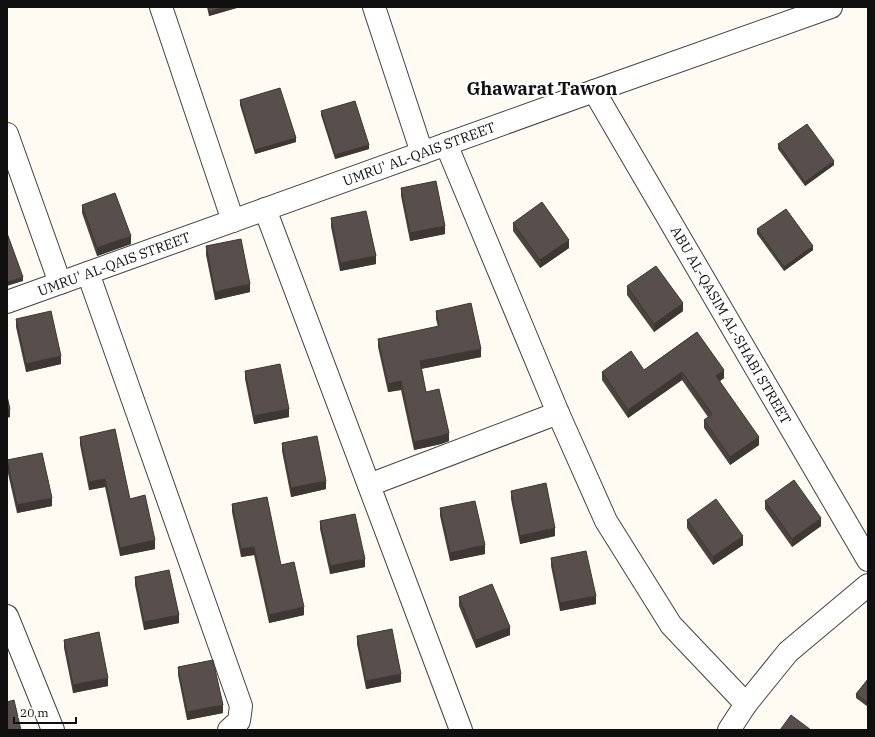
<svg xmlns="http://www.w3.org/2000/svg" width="875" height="737" viewBox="0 0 875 737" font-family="'IBM Plex Serif',serif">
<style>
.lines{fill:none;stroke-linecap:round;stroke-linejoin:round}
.minor-casing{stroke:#424242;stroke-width:24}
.minor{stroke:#fff;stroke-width:22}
.wall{fill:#4c4340}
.shaded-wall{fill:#3e3734}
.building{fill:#584e4b;stroke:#3e3734}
.labels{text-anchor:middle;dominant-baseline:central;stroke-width:4;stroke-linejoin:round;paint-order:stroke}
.street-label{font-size:14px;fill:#0f0f0f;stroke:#fff}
.district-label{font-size:18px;font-weight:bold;fill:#0f0f0f;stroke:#fff}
</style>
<rect width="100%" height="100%" fill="#fffaf2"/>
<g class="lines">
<g class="minor-casing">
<g id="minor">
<polyline points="161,7 233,221"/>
<polyline points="374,7 422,153"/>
<polyline points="594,91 868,560"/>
<polyline points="7,134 60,283"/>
<polyline points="446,144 558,413 606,521 671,625 746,704"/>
<polyline points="265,209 461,730"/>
<polyline points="88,273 241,706 239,721 229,730"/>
<polyline points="7,302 594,91 831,7"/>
<polyline points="369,485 558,413"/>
<polyline points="7,616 53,730"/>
<polyline points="729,730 746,704 788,652 868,585"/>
</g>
</g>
<use href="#minor" class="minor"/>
</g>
<g class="wall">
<polygon points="207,7 240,7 209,16"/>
<polygon points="240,100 296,142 255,154 240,105"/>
<polygon points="321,111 369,149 335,159 321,115"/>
<polygon points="778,144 834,165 805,186 778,149"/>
<polygon points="401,188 445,234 410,241 401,196"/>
<polygon points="82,205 131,244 97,256 82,213"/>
<polygon points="331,218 376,264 340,271 331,227"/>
<polygon points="513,223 569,248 540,268 513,231"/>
<polygon points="757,229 813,250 784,271 757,234"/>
<polygon points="206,246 250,292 215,300 206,255"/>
<polygon points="627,286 683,311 654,332 627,295"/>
<polygon points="436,311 481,357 421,369 426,392 449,441 441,444 414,450 401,390 388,392 378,347 378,339 438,327 436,319"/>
<polygon points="16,319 61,364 26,372 16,327"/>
<polygon points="697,332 724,378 720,381 759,445 730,465 704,428 704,420 708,417 682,380 628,418 602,380 602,372 644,370"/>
<polygon points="245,371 289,417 254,424 245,379"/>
<polygon points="80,437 130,499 155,549 120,556 105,487 89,490 80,445"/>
<polygon points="282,443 326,489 291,497 282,451"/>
<polygon points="7,460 52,506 17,513 7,469"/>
<polygon points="511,491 555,536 520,544 511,499"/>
<polygon points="765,501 821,526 792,547 765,509"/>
<polygon points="232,504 281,565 304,615 269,623 254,555 241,557 232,512"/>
<polygon points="440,508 485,554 450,561 440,516"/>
<polygon points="687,520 743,545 713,565 687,528"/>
<polygon points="320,521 365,567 330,574 320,529"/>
<polygon points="551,558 596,604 560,611 551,566"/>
<polygon points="135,577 179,623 144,630 135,585"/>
<polygon points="459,597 510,635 476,648 459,606"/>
<polygon points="357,636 401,682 366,689 357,644"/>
<polygon points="64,640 108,686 73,693 64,648"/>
<polygon points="178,667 223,713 187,720 178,675"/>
<polygon points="868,679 868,707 856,698 856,694"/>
</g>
<g class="shaded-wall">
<polygon points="225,7 240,7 209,16 209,12"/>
<polygon points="296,138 296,142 255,154 255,150"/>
<polygon points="369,145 369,149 335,159 335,155"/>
<polygon points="834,161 834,165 805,186 805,182"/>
<polygon points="445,226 445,234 410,241 410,233"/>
<polygon points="131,236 131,244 97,256 97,248"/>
<polygon points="569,240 569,248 540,268 540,260"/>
<polygon points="813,246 813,250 784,271 784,267"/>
<polygon points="376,256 376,264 340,271 340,263"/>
<polygon points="23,277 23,281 7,286 7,282"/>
<polygon points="250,284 250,292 215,300 215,292"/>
<polygon points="683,303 683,311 654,332 654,324"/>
<polygon points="481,349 481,357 420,369 420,361"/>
<polygon points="61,356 61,364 26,372 26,364"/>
<polygon points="724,370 724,378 716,384 716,376"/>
<polygon points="682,372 682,380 628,418 628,410"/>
<polygon points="401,381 401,390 388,392 388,384"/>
<polygon points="10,409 10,417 7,418 7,410"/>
<polygon points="289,409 289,417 254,424 254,416"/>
<polygon points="449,433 449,441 441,444 414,450 414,442"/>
<polygon points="759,437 759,445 730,465 730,457"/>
<polygon points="105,479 105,487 89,490 89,482"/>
<polygon points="326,481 326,489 291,497 291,488"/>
<polygon points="52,498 52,506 17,513 17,505"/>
<polygon points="821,518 821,526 792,547 792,539"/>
<polygon points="555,528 555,536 520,544 520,536"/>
<polygon points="743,536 743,545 713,565 713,557"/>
<polygon points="155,540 155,549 120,556 120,548"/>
<polygon points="485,545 485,554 450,561 450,553"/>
<polygon points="254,547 254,555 241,557 241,549"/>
<polygon points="365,559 365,567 330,574 330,566"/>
<polygon points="596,596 596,604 560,611 560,603"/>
<polygon points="304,607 304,615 269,623 269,615"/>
<polygon points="179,615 179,623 144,630 144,622"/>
<polygon points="510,627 510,635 476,648 476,640"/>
<polygon points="401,674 401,682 366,689 366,681"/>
<polygon points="108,678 108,686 73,693 73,685"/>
<polygon points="223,705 223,713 187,720 187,712"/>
</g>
<g class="building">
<polygon points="208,7 225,7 209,12"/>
<polygon points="280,88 296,138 255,150 240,100"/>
<polygon points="355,101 369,145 335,155 321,111"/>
<polygon points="807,124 834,161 805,182 778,144"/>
<polygon points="436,181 445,226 410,233 401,188"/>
<polygon points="115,193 131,236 97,248 82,205"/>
<polygon points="542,202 569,240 540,260 513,223"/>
<polygon points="786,209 813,246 784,267 757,229"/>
<polygon points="366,211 376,256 340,263 331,218"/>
<polygon points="7,233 23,277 7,282"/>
<polygon points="241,239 250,284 215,292 206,246"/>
<polygon points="656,266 683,303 654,324 627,286"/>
<polygon points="471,303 481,349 420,361 426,392 439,389 449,433 441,436 414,442 401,381 388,384 378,339 439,326 436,311"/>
<polygon points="51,311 61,356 26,364 16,319"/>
<polygon points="697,332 724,370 716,376 759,437 730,457 704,420 712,414 682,372 628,410 602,372 631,351 644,370"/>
<polygon points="280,364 289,409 254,416 245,371"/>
<polygon points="7,396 10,409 7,410"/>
<polygon points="115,429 130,499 145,495 155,540 120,548 105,479 89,482 80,437"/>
<polygon points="317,436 326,481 291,488 282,443"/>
<polygon points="42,453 52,498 17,505 7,460"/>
<polygon points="794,480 821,518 792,539 765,501"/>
<polygon points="546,483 555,528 520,536 511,491"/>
<polygon points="267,497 281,565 294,562 304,607 269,615 254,547 241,549 232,504"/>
<polygon points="716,499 743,536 713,557 687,520"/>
<polygon points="475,501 485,545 450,553 440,508"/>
<polygon points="355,514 365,559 330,566 320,521"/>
<polygon points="586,551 596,596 560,603 551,558"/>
<polygon points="169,570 179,615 144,622 135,577"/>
<polygon points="492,584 510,627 476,640 459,597"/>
<polygon points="392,629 401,674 366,681 357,636"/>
<polygon points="99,632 108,678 73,685 64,640"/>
<polygon points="213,660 223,705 187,712 178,667"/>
<polygon points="868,679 868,703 856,694"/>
<polygon points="14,700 21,730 7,730 7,702"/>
<polygon points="791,715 811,730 780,730"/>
</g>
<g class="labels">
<g class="street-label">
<text transform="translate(419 154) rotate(-20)">UMRU' AL-QAIS STREET</text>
<text transform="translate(114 264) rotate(-20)">UMRU' AL-QAIS STREET</text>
<text transform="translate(731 325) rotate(60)">ABU AL-QASIM AL-SHABI STREET</text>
</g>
<g class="district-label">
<text x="542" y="88">Ghawarat Tawon</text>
</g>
</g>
<rect width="875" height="737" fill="none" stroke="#0f0f0f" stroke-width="16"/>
<path d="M14 717v6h62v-6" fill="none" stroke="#0f0f0f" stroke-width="2"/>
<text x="20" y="717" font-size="12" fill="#0f0f0f" stroke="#ffffff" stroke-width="3" paint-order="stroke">20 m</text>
</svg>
